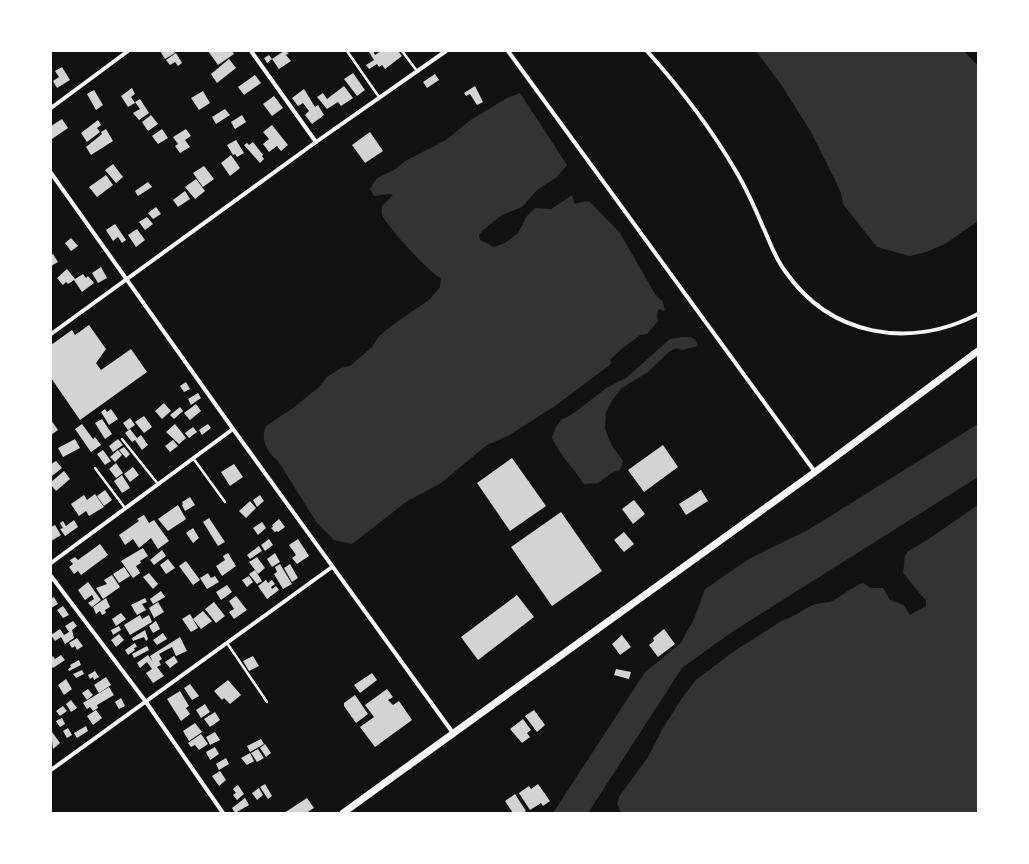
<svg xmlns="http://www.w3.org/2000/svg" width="1029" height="864" viewBox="0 0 1029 864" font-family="'IBM Plex Sans',sans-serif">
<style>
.water{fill:#333}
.building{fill:#d3d3d3}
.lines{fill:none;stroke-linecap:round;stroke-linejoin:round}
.service{stroke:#f5f5f5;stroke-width:2.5}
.minor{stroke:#f5f5f5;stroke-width:4}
.tertiary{stroke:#f5f5f5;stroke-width:7}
</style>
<rect width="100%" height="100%" fill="#111"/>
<g class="water">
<polygon points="756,51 964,51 978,66 978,221 945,244 926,252 910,256 877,247 843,204 841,193 835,180 811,132 782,86"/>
<path d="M520 93 567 165 557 177 537 190 522 207 502 215 483 230 479 235 480 240 494 247 505 243 518 233 527 216 535 208 551 209 572 195 575 204 586 201 590 202 620 233 655 294 663 302 665 311 659 309 657 315 658 321 647 334 640 335 620 350 610 360 611 364 555 406 508 436 487 445 441 483 406 502 352 544 334 540 317 523 278 461C267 452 260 440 266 426L293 408 319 387 327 377 341 368 350 366 372 347 379 336 390 327 430 299 440 287 441 278C430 274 387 226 382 215 381 211 382 209 382 206L393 195 390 194 374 196 370 189 377 178 394 170 405 161 446 140 469 121 507 98Z"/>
<path d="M682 337H691L696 341 698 346 682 350 676 348 670 351 648 372 622 388 613 399 606 412 605 429 612 446 623 461 620 470 613 472 598 483 584 484C573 467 561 457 552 438L555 429 561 420 571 415 608 387 626 378 670 339Z"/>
<polygon points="978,424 978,477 732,632 682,668 588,813 553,813 645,672 680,644 694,619 705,589 749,559 808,530"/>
<path d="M978 505V813H621L617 804 619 797 648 757 663 728 682 698 696 680 733 652 783 620C795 617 803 609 813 605 820 602 827 604 834 600 843 595 853 586 863 583L871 588H883L890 600 904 605 910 615 926 606V601L903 573 905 556 907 552 930 538Z"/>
</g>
<g class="building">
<polygon points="160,51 174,51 175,53 165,59"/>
<polygon points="208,51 232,51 234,54 218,65"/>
<polygon points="284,51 289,53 286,55 291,61 279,69 272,59 267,63 264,58 269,55 272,59"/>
<polygon points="373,51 375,55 381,51 398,51 402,56 385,69 382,65 379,67 377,64 369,69 366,65 374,60 369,52"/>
<polygon points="176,53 182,63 178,66 175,62 170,65 166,60"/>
<polygon points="229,59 236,68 217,83 211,74"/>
<polygon points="62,67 70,80 57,88 53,81 59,77 55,71"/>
<polygon points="353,73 365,90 357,96 344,79"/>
<polygon points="435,74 439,80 427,88 423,82"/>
<polygon points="255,75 261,83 244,95 238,87"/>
<polygon points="344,86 353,98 341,106 338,102 327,109 317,97 323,93 327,99"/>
<polygon points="475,86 483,102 477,105 470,94 466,96 464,93"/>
<polygon points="132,88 135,94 131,97 135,103 128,107 121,96"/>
<polygon points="304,89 315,107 318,105 324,115 312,124 305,115 309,111 303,103 298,106 292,98"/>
<polygon points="94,90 103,105 96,110 87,94"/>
<polygon points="203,91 210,103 199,110 191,98"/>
<polygon points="274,96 283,108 272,116 263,104"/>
<polygon points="140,99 149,113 139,120 133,113 140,109 135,102"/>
<polygon points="225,109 230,115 216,124 212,117"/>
<polygon points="151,115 158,124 148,131 142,122"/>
<polygon points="242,115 246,122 235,129 231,122"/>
<polygon points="62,119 68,128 52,139 51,126"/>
<polygon points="98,120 101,125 97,128 100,132 87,142 81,133"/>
<polygon points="272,125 288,145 281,151 277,146 269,152 263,144 269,139 263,132"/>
<polygon points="106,129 113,141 91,155 86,147 102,134 101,132"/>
<polygon points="162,129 168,138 158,144 152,136"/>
<polygon points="186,129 191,136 185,140 190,147 180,153 175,146 178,144 173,137"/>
<polygon points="370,132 383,151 365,163 352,145"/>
<polygon points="236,140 244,153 237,157 235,154 233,155 227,145"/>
<polygon points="253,142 263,155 262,156 264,159 260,163 244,145 247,143 249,145"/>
<polygon points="231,155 240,168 230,176 221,163"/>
<polygon points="113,164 123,177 116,183 105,170"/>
<polygon points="204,166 214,179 203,187 193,173"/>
<polygon points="106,175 113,185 97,197 89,187"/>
<polygon points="196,179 205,191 195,199 185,187"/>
<polygon points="148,182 152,187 138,196 135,191"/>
<polygon points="185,191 190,199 178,207 173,200"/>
<polygon points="156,207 161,214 153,219 148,213"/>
<polygon points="147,217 153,224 145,230 139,222"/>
<polygon points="115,224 126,240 122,243 118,237 113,241 106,230"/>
<polygon points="137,229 145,240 136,247 128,235"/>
<polygon points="71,238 78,246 71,251 65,243"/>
<polygon points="53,254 58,262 51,266 51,255"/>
<polygon points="101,267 107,278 98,283 92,273"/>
<polygon points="67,269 75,279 83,274 86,278 88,276 94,283 82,292 74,280 68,284 66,282 63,285 57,278"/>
<polygon points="89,325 106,349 96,363 101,370 131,349 147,372 80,420 51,378 51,345 72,330 75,335"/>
<polygon points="186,382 190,389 184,392 180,386"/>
<polygon points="198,393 201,398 191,405 188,399"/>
<polygon points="164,403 171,411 162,419 155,411"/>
<polygon points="196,404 201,411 190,420 184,413"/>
<polygon points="180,407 183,411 174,419 170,415"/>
<polygon points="105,409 107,412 111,409 118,419 109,425 101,412"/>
<polygon points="144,416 152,427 144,433 135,422"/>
<polygon points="130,418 135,425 128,430 123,423"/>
<polygon points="102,419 112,434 105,439 95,423"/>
<polygon points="51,420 58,430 51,435"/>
<polygon points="82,424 93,439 95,437 101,445 91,452 75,429"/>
<polygon points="175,424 186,438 179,444 166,432"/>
<polygon points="208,424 211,428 202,435 199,430"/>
<polygon points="193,427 197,432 189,438 185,433"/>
<polygon points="130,429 137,438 141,435 148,445 142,450 135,440 132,442 125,433"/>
<polygon points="75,439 80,448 63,457 58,448"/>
<polygon points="118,439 123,445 113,452 109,446"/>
<polygon points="173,440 178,446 170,452 165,446"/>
<polygon points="663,445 678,467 644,492 628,470"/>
<polygon points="124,447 130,454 126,458 119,450"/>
<polygon points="103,450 111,461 105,465 97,454"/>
<polygon points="118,450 122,455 115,462 110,457"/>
<polygon points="512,458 546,506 510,531 477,483"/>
<polygon points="56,461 62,468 52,476 51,464"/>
<polygon points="116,463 123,473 116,478 109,469"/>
<polygon points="234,464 243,477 230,486 221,472"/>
<polygon points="133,467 139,475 130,482 124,474"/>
<polygon points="64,471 70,479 56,491 51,485 51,482"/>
<polygon points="122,475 130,488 122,493 114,481"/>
<polygon points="105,490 112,500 104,506 97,496"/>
<polygon points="701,490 708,501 686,515 679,504"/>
<polygon points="95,494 104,507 89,516 86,511 79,516 71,504 84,495 87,500"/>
<polygon points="260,495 264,501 257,507 253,500"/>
<polygon points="190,497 195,505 185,511 182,505 183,504 182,502"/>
<polygon points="634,500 645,514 633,524 622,509"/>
<polygon points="250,501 256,508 246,518 239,511"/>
<polygon points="178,505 186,519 168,531 158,519"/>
<polygon points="561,512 602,571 552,606 511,547"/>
<polygon points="144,515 149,523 154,520 169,541 158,549 151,538 139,548 133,539 125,545 119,535 139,521 137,519"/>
<polygon points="209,518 225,542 218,546 203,522"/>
<polygon points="279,519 285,527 278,532 277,531 275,532 271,528 273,527 272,525"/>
<polygon points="74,520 78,527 65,536 60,529 63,528 60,523 63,521 66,526"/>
<polygon points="262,522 266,528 258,535 253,528"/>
<polygon points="55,525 61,535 51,541 51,527"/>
<polygon points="193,528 199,538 193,543 186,533"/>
<polygon points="624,532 634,544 624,552 614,540"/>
<polygon points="269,539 273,545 265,551 261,545"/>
<polygon points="298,539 309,556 297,564 292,558 296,555 289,545"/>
<polygon points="100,544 108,555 81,575 78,571 74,574 69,567 73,564 70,560 75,557 78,560"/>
<polygon points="259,546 262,551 250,559 247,555"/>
<polygon points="143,548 148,556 140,561 141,563 136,566 140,573 133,578 121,561"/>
<polygon points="162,550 166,556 154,565 150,560"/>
<polygon points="228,553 236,566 222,576 216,566 225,560 223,556"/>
<polygon points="275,553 280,562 272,567 267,559"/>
<polygon points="257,557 265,568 258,574 249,562"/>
<polygon points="168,559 175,568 166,574 160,565"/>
<polygon points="186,561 200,580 193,585 179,566"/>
<polygon points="280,564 292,584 283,589 274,574 277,572 275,567"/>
<polygon points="290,564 298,578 292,582 284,568"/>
<polygon points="124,567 130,576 119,583 113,574"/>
<polygon points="255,570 262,581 257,584 249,574"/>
<polygon points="149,573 158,584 153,589 143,577"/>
<polygon points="208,573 211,578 215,576 219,582 207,589 200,578"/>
<polygon points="112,575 120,587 103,599 96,588 107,584 104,580"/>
<polygon points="249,576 253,582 247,587 242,580"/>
<polygon points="266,580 268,583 272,580 275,584 271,587 272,589 276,586 279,590 267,599 258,586"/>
<polygon points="88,582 101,600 92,607 88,603 94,599 92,595 85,600 78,590"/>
<polygon points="227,585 232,592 221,600 216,592"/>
<polygon points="161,591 165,597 153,604 150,599"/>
<polygon points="517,595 534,617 478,660 461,637"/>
<polygon points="236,596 247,610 234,619 229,612 234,609 229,601"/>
<polygon points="54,597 58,604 51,608 51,599"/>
<polygon points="106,598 110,607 105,610 106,613 102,615 100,611 96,614 93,607"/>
<polygon points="145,598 147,602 142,604 146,610 137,615 131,605"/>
<polygon points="158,602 164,612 154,618 149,608"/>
<polygon points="214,602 225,616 216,623 205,609"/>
<polygon points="63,606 69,615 63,618 57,610"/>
<polygon points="203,611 212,621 201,629 193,619"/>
<polygon points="121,613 126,619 116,626 112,619"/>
<polygon points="190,614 198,628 191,632 182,619"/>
<polygon points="140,615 142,619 149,615 152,622 130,635 124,625"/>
<polygon points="73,621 77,626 72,630 74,638 65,644 61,637 55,641 51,635 60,629 64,635 69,632 65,626"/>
<polygon points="156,621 160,629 153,633 149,626"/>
<polygon points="119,626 121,630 113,635 111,630"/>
<polygon points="664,629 675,644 658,657 649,645 654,641 653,638"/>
<polygon points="145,630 148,639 146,641 144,637 133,641 132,638"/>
<polygon points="163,633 167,639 157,645 153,640"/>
<polygon points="119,634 124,640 116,647 111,640"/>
<polygon points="622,635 631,647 620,655 612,644"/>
<polygon points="180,637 187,651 176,656 172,647 159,654 162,659 159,661 161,665 157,667 164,676 153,683 146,673 152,669 147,662 140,668 137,663 148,655 153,662 150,656"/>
<polygon points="77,638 83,646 77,650 75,646 72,648 69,643"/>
<polygon points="135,643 137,647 134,648 135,650 128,655 125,650"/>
<polygon points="147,646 149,650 134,658 132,654"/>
<polygon points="61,655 65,660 53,668 51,665 51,658 53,656 55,659"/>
<polygon points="174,656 178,662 170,668 165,662"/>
<polygon points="253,656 259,666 249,671 243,661"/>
<polygon points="79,660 81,665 69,671 68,669 71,667 70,665"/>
<polygon points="616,669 631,672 629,679 614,675"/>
<polygon points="82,670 84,674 76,678 73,674"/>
<polygon points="95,671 99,677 94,680 93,677 90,679 88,675"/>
<polygon points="372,673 377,680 360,693 354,685"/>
<polygon points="106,677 111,685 99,693 94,685"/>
<polygon points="66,679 72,689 64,695 58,685"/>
<polygon points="228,680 241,695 230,704 224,698 222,700 214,691"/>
<polygon points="190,684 199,696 192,700 184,688"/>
<polygon points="109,687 114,695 97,705 98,708 93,711 90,707 87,709 83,703"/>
<polygon points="88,689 93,695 87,700 82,693"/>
<polygon points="387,689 393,697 388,700 393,705 399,701 412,720 375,747 360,727 374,717 365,705"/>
<polygon points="180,691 189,706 186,708 190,714 181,721 167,699"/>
<polygon points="355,695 368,714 356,723 344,706 344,703"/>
<polygon points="121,698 125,706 119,709 115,702"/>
<polygon points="71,700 77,708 71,712 66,704"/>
<polygon points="205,704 210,712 201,718 196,710"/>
<polygon points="63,706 67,711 60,716 56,711"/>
<polygon points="96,710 102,718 93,725 87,716"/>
<polygon points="534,710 545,725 537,732 525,716"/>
<polygon points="215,712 220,720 210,727 204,719"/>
<polygon points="62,718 65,724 60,727 56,721"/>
<polygon points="523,719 531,730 527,733 530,737 522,743 510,729"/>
<polygon points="195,723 202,732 189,741 183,731"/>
<polygon points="86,726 88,731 77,738 74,733"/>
<polygon points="68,728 72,735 67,738 63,731"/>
<polygon points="51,732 52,732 60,743 53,749"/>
<polygon points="215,732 220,740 210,745 206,737"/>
<polygon points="201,734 208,744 199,750 195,745 191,747 188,743"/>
<polygon points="261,739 264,744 250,752 247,746"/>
<polygon points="265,744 271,753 266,757 260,748"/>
<polygon points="215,747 219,754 210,760 206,752"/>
<polygon points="258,749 264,758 257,762 251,753"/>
<polygon points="250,753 254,761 247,765 241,758"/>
<polygon points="226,758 229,764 219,770 216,764"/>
<polygon points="220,771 226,780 219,786 212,776"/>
<polygon points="265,784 272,796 268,799 260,787"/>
<polygon points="538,784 550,801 543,806 541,803 530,810 519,793 529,786 531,789"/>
<polygon points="238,785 244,794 237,800 233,795 236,793 233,789"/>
<polygon points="259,788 263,795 257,800 252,793"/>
<polygon points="515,794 526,811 523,813 513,813 505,801"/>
<polygon points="245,798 249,805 235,813 232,808"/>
<polygon points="307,798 314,808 306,813 284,813"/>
</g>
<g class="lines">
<g class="service">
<polyline points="347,51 379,97"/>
<polyline points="402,51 417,71"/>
<polyline points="122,439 158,484"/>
<polyline points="193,458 225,502"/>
<polyline points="95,468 125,508"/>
<polyline points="227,643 267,702"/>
</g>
<g class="minor">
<polyline points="251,51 316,142"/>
<polyline points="508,51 815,472"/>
<path d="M647 51C681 89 711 128 737 173 747 190 755 208 763 227 770 242 775 258 785 271 830 336 909 350 978 314"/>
<polyline points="51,108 128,51"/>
<polyline points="51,173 233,429 453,733"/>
<polyline points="51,334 316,142 446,51"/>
<polyline points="51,563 233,429"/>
<polyline points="51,576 146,702 223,813"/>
<polyline points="51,770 332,567"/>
</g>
<polyline class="tertiary" points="343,813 815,472 978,351"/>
</g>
<rect width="1029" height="864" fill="none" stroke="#ffffff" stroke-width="104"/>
</svg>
